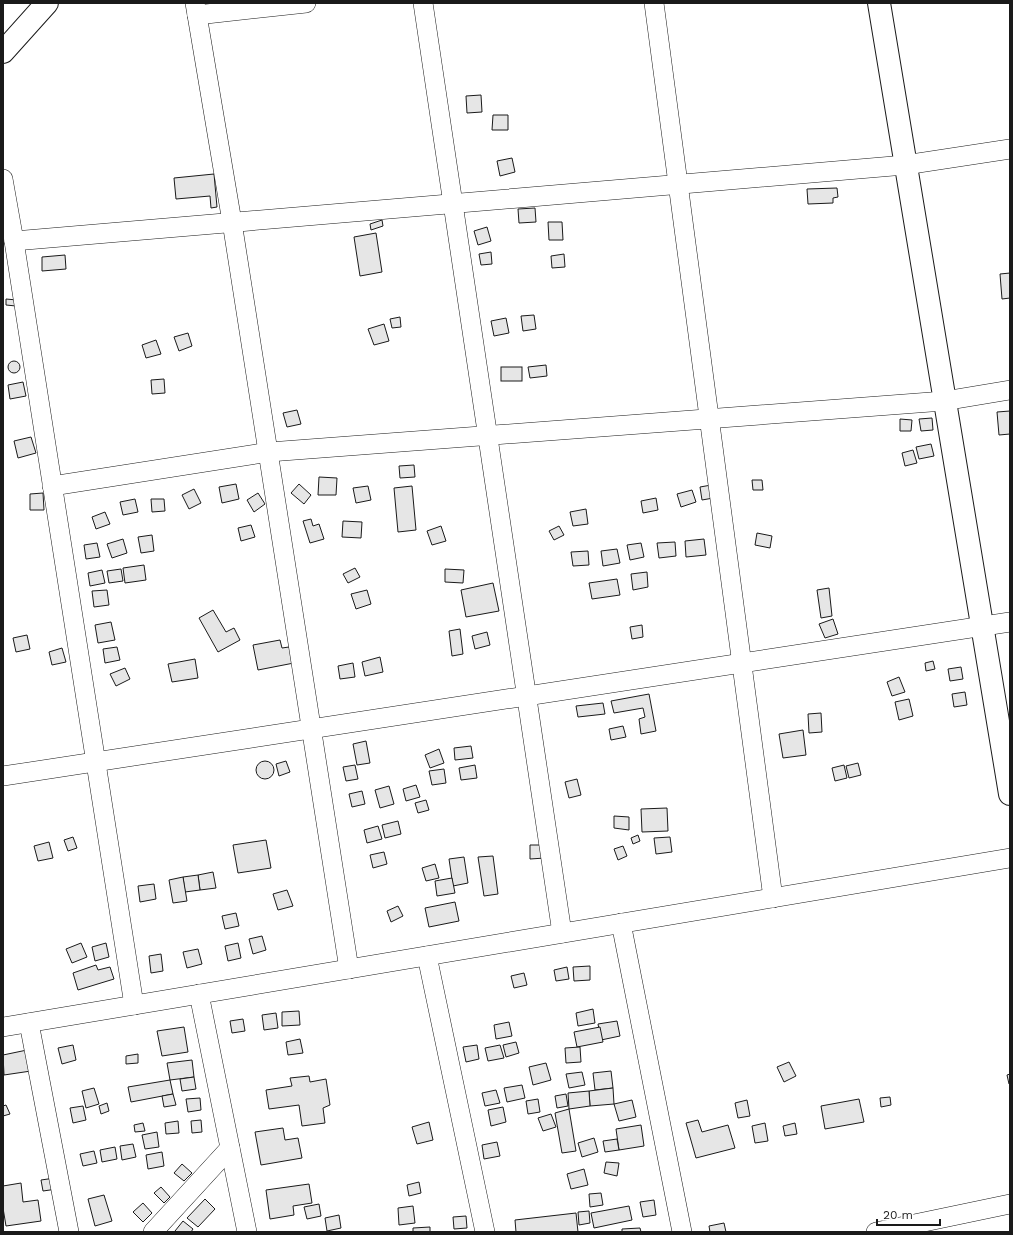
<svg xmlns="http://www.w3.org/2000/svg" width="1013" height="1235" viewBox="0 0 1013 1235" font-family="'Work Sans',sans-serif">
<style>
.building{fill:#e6e6e6;stroke:#1a1a1a}
.lines{fill:none;stroke-linecap:round;stroke-linejoin:round}
.street-casing{stroke:#1a1a1a;stroke-width:20}
.secondary-casing{stroke:#1a1a1a;stroke-width:24}
.street{stroke:#fff;stroke-width:19}
.secondary{stroke:#fff;stroke-width:22}
</style>
<rect width="100%" height="100%" fill="#fff"/>
<g class="building">
<polygon points="481,95 482,112 467,113 466,96"/>
<polygon points="493,115 508,115 508,130 492,130"/>
<polygon points="512,158 515,172 500,176 497,161"/>
<polygon points="214,174 217,207 211,208 210,196 176,199 174,178"/>
<polygon points="837,188 838,197 833,198 833,203 808,204 807,189"/>
<polygon points="535,208 536,222 519,223 518,209"/>
<polygon points="382,220 383,226 371,230 370,224"/>
<polygon points="548,222 562,222 563,240 549,240"/>
<polygon points="487,227 491,241 478,245 474,231"/>
<polygon points="376,233 382,272 360,276 354,237"/>
<polygon points="491,252 492,264 481,265 479,254"/>
<polygon points="564,254 565,267 552,268 551,256"/>
<polygon points="65,255 66,269 42,271 42,257"/>
<polygon points="1010,273 1010,298 1002,299 1000,274"/>
<polygon points="6,299 17,300 16,306 6,305"/>
<polygon points="534,315 536,329 523,331 521,316"/>
<polygon points="400,317 401,327 392,328 390,319"/>
<polygon points="506,318 509,333 494,336 491,321"/>
<polygon points="384,324 389,341 374,345 368,329"/>
<polygon points="188,333 192,346 179,351 174,337"/>
<polygon points="156,340 161,354 146,358 142,345"/>
<circle cx="14" cy="367" r="6"/>
<polygon points="546,365 547,376 530,378 528,367"/>
<rect x="501" y="367" width="21" height="14"/>
<polygon points="164,379 165,393 152,394 151,380"/>
<polygon points="23,382 26,396 10,399 8,385"/>
<polygon points="297,410 301,424 287,427 283,413"/>
<polygon points="1010,411 1010,434 999,435 997,412"/>
<polygon points="932,418 933,430 921,431 919,419"/>
<polygon points="900,419 912,420 911,431 900,431"/>
<polygon points="31,437 36,453 18,458 14,441"/>
<polygon points="931,444 934,456 919,459 916,447"/>
<polygon points="913,450 917,463 905,466 902,453"/>
<polygon points="414,465 415,477 400,478 399,466"/>
<polygon points="319,477 337,478 336,495 318,495"/>
<polygon points="752,480 762,480 763,490 753,490"/>
<polygon points="236,484 239,499 222,503 219,487"/>
<polygon points="299,484 311,495 304,504 291,493"/>
<polygon points="717,484 719,497 702,500 700,487"/>
<polygon points="368,486 371,500 356,503 353,488"/>
<polygon points="412,486 416,530 398,532 394,488"/>
<polygon points="194,489 201,503 189,509 182,495"/>
<polygon points="692,490 696,502 681,507 677,494"/>
<polygon points="43,493 44,510 30,510 30,494"/>
<polygon points="258,493 265,504 254,512 247,500"/>
<polygon points="656,498 658,510 643,513 641,501"/>
<polygon points="135,499 138,512 123,515 120,502"/>
<polygon points="151,499 164,499 165,511 152,512"/>
<polygon points="586,509 588,524 573,526 570,512"/>
<polygon points="105,512 110,524 96,529 92,517"/>
<polygon points="311,519 313,526 319,524 324,539 310,543 303,521"/>
<polygon points="343,521 362,522 361,538 342,537"/>
<polygon points="251,525 255,537 241,541 238,528"/>
<polygon points="441,526 446,541 432,545 427,531"/>
<polygon points="559,526 564,535 554,540 549,531"/>
<polygon points="757,533 772,536 770,548 755,545"/>
<polygon points="152,535 154,551 141,553 138,537"/>
<polygon points="123,539 127,553 112,558 107,544"/>
<polygon points="704,539 706,555 686,557 685,541"/>
<polygon points="675,542 676,556 659,558 657,543"/>
<polygon points="97,543 100,557 86,559 84,545"/>
<polygon points="641,543 644,557 630,560 627,545"/>
<polygon points="617,549 620,563 603,566 601,551"/>
<polygon points="588,551 589,565 573,566 571,552"/>
<polygon points="144,565 146,580 125,583 123,568"/>
<polygon points="355,568 360,577 348,583 343,574"/>
<polygon points="121,569 123,581 109,583 107,571"/>
<polygon points="445,569 464,570 463,583 445,582"/>
<polygon points="102,570 105,583 90,586 88,573"/>
<polygon points="647,572 648,587 633,590 631,574"/>
<polygon points="617,579 620,595 592,599 589,583"/>
<polygon points="493,583 499,611 466,617 461,590"/>
<polygon points="829,588 832,616 821,618 817,590"/>
<polygon points="107,590 109,605 94,607 92,591"/>
<polygon points="367,590 371,604 356,609 351,594"/>
<polygon points="213,610 226,632 234,628 240,640 218,652 199,618"/>
<polygon points="833,619 838,634 825,638 819,624"/>
<polygon points="111,622 115,640 98,643 95,625"/>
<polygon points="642,625 643,637 632,639 630,627"/>
<polygon points="460,629 463,654 452,656 449,631"/>
<polygon points="487,632 490,645 475,649 472,636"/>
<polygon points="27,635 30,649 16,652 13,638"/>
<polygon points="280,640 282,648 296,646 299,662 258,670 253,645"/>
<polygon points="117,647 120,660 105,663 103,649"/>
<polygon points="62,648 66,662 52,665 49,652"/>
<polygon points="380,657 383,672 365,676 362,662"/>
<polygon points="195,659 198,678 172,682 168,664"/>
<polygon points="933,661 935,669 926,671 925,663"/>
<polygon points="353,663 355,677 340,679 338,666"/>
<polygon points="961,667 963,679 950,681 948,669"/>
<polygon points="125,668 130,679 116,686 110,674"/>
<polygon points="899,677 905,692 892,696 887,682"/>
<polygon points="965,692 967,705 954,707 952,694"/>
<polygon points="649,694 656,731 641,734 639,719 645,717 643,708 614,713 611,701"/>
<polygon points="909,699 913,716 899,720 895,702"/>
<polygon points="603,703 605,714 578,717 576,706"/>
<polygon points="821,713 822,732 809,733 808,714"/>
<polygon points="623,726 626,737 611,740 609,729"/>
<polygon points="803,730 806,755 783,758 779,734"/>
<polygon points="366,741 370,763 357,765 353,744"/>
<polygon points="471,746 473,758 455,760 454,748"/>
<polygon points="439,749 444,763 430,768 425,755"/>
<polygon points="286,761 290,772 279,776 276,764"/>
<circle cx="265" cy="770" r="9"/>
<polygon points="858,763 861,775 849,778 846,766"/>
<polygon points="355,765 358,779 346,781 343,767"/>
<polygon points="475,765 477,778 461,780 459,768"/>
<polygon points="844,765 847,778 835,781 832,768"/>
<polygon points="444,769 446,783 432,785 429,771"/>
<polygon points="577,779 581,795 569,798 565,782"/>
<polygon points="416,785 420,797 406,801 403,789"/>
<polygon points="389,786 394,804 380,808 375,790"/>
<polygon points="362,791 365,804 352,807 349,794"/>
<polygon points="426,800 429,810 418,813 415,803"/>
<polygon points="667,808 668,831 642,832 641,809"/>
<polygon points="614,816 629,817 629,830 614,828"/>
<polygon points="398,821 401,834 385,838 382,825"/>
<polygon points="378,826 382,839 367,843 364,830"/>
<polygon points="638,835 640,841 633,844 631,838"/>
<polygon points="73,837 77,848 68,851 64,840"/>
<polygon points="670,837 672,852 656,854 654,838"/>
<polygon points="266,840 271,868 238,873 233,845"/>
<polygon points="49,842 53,858 38,861 34,846"/>
<polygon points="530,845 545,845 545,858 530,859"/>
<polygon points="623,846 627,856 618,860 614,849"/>
<polygon points="384,852 387,864 373,868 370,855"/>
<polygon points="493,856 498,894 484,896 478,857"/>
<polygon points="464,857 468,883 453,886 449,859"/>
<polygon points="435,864 439,878 426,881 422,868"/>
<polygon points="213,872 216,888 200,890 198,875"/>
<polygon points="198,875 200,890 185,892 183,877"/>
<polygon points="183,877 187,901 173,903 169,880"/>
<polygon points="452,878 455,893 437,896 435,881"/>
<polygon points="154,884 156,899 140,902 138,886"/>
<polygon points="287,890 293,906 278,910 273,894"/>
<polygon points="455,902 459,921 429,927 425,908"/>
<polygon points="398,906 403,916 391,922 387,911"/>
<polygon points="236,913 239,926 225,929 222,916"/>
<polygon points="262,936 266,950 253,954 249,939"/>
<polygon points="81,943 87,957 72,963 66,949"/>
<polygon points="106,943 109,957 95,961 92,947"/>
<polygon points="238,943 241,958 228,961 225,946"/>
<polygon points="198,949 202,964 187,968 183,952"/>
<polygon points="161,954 163,971 151,973 149,956"/>
<polygon points="96,965 98,970 110,967 114,979 78,990 73,973"/>
<polygon points="590,966 590,980 574,981 573,967"/>
<polygon points="567,967 569,979 556,981 554,970"/>
<polygon points="524,973 527,985 514,988 511,976"/>
<polygon points="593,1009 595,1023 578,1026 576,1013"/>
<polygon points="299,1011 300,1025 282,1026 282,1012"/>
<polygon points="276,1013 278,1028 264,1030 262,1015"/>
<polygon points="243,1019 245,1031 232,1033 230,1021"/>
<polygon points="617,1021 620,1036 601,1040 598,1024"/>
<polygon points="509,1022 512,1036 496,1039 494,1025"/>
<polygon points="184,1027 188,1052 162,1056 157,1031"/>
<polygon points="600,1027 603,1042 577,1047 574,1032"/>
<polygon points="300,1039 303,1053 288,1055 286,1042"/>
<polygon points="516,1042 519,1053 506,1057 503,1045"/>
<polygon points="73,1045 76,1060 62,1064 58,1048"/>
<polygon points="477,1045 479,1059 466,1062 463,1047"/>
<polygon points="500,1045 504,1058 488,1061 485,1048"/>
<polygon points="580,1047 581,1062 566,1063 565,1048"/>
<polygon points="27,1050 31,1071 4,1075 3,1055"/>
<polygon points="138,1054 138,1063 126,1064 126,1056"/>
<polygon points="192,1060 194,1077 170,1080 167,1063"/>
<polygon points="789,1062 796,1076 784,1082 777,1067"/>
<polygon points="546,1063 551,1080 533,1085 529,1067"/>
<polygon points="611,1071 613,1088 595,1090 593,1073"/>
<polygon points="582,1072 585,1085 569,1088 566,1074"/>
<polygon points="1010,1074 1010,1083 1009,1084 1007,1075"/>
<polygon points="309,1076 310,1082 326,1079 330,1105 323,1108 325,1123 302,1126 299,1105 269,1109 266,1090 292,1086 290,1078"/>
<polygon points="194,1077 196,1089 182,1091 180,1079"/>
<polygon points="170,1080 173,1094 131,1102 128,1087"/>
<polygon points="522,1085 525,1098 507,1102 504,1088"/>
<polygon points="94,1088 99,1104 86,1108 82,1091"/>
<polygon points="613,1088 614,1104 590,1106 589,1091"/>
<polygon points="496,1090 500,1103 485,1106 482,1093"/>
<polygon points="589,1091 590,1106 569,1109 568,1093"/>
<polygon points="173,1094 176,1105 164,1107 162,1096"/>
<polygon points="566,1094 568,1106 557,1108 555,1096"/>
<polygon points="890,1097 891,1105 881,1107 880,1098"/>
<polygon points="200,1098 201,1110 188,1112 186,1099"/>
<polygon points="538,1099 540,1112 528,1114 526,1101"/>
<polygon points="859,1099 864,1122 825,1129 821,1106"/>
<polygon points="632,1100 636,1117 619,1121 614,1104"/>
<polygon points="747,1100 750,1116 738,1118 735,1103"/>
<polygon points="107,1103 109,1111 101,1114 99,1106"/>
<polygon points="6,1105 10,1114 3,1116 3,1106"/>
<polygon points="83,1106 86,1120 73,1123 70,1108"/>
<polygon points="503,1107 506,1122 491,1126 488,1110"/>
<polygon points="569,1109 576,1151 562,1153 555,1113"/>
<polygon points="551,1114 556,1127 543,1131 538,1118"/>
<polygon points="201,1120 202,1132 192,1133 191,1121"/>
<polygon points="698,1120 702,1132 728,1125 735,1148 696,1158 686,1123"/>
<polygon points="178,1121 179,1133 166,1134 165,1123"/>
<polygon points="429,1122 433,1140 417,1144 412,1127"/>
<polygon points="143,1123 145,1131 135,1132 134,1125"/>
<polygon points="765,1123 768,1141 755,1143 752,1126"/>
<polygon points="795,1123 797,1134 785,1136 783,1126"/>
<polygon points="641,1125 644,1146 619,1150 616,1129"/>
<polygon points="283,1128 285,1140 298,1138 302,1158 261,1165 255,1132"/>
<polygon points="157,1132 159,1147 145,1149 142,1135"/>
<polygon points="594,1138 598,1152 582,1157 578,1143"/>
<polygon points="617,1139 619,1150 605,1152 603,1141"/>
<polygon points="497,1142 500,1156 484,1159 482,1145"/>
<polygon points="133,1144 136,1157 122,1160 120,1146"/>
<polygon points="115,1147 117,1159 102,1162 100,1150"/>
<polygon points="94,1151 97,1163 83,1166 80,1154"/>
<polygon points="162,1152 164,1166 148,1169 146,1155"/>
<polygon points="606,1162 619,1163 617,1176 604,1173"/>
<polygon points="182,1164 192,1173 184,1181 174,1173"/>
<polygon points="584,1169 588,1185 571,1189 567,1174"/>
<polygon points="55,1178 57,1189 43,1191 41,1180"/>
<polygon points="419,1182 421,1193 409,1196 407,1185"/>
<polygon points="21,1183 23,1202 38,1200 41,1221 6,1226 3,1208 3,1186"/>
<polygon points="309,1184 312,1203 293,1206 294,1215 270,1219 266,1190"/>
<polygon points="161,1187 170,1197 164,1203 154,1193"/>
<polygon points="601,1193 603,1205 590,1207 589,1194"/>
<polygon points="104,1195 112,1221 95,1226 88,1199"/>
<polygon points="205,1199 215,1209 198,1227 187,1218"/>
<polygon points="654,1200 656,1215 643,1217 640,1202"/>
<polygon points="143,1203 152,1213 143,1222 133,1212"/>
<polygon points="319,1204 321,1216 307,1219 304,1207"/>
<polygon points="413,1206 415,1223 399,1225 398,1208"/>
<polygon points="629,1206 632,1220 594,1228 591,1213"/>
<polygon points="589,1211 590,1223 579,1225 578,1212"/>
<polygon points="576,1213 578,1232 516,1232 515,1220"/>
<polygon points="339,1215 341,1228 327,1231 325,1218"/>
<polygon points="466,1216 467,1228 454,1229 453,1217"/>
<polygon points="183,1221 193,1229 191,1232 177,1232 175,1231"/>
<polygon points="724,1223 726,1232 710,1232 709,1226"/>
<polygon points="430,1227 430,1232 413,1232 413,1228"/>
<polygon points="640,1228 641,1232 622,1232 622,1229"/>
</g>
<g class="lines">
<g class="street-casing">
<g id="street">
<polyline points="195,3 232,222 349,969"/>
<polyline points="423,3 562,933"/>
<polyline points="654,3 773,898"/>
<polyline points="197,15 306,3"/>
<polyline points="3,179 14,241 134,1005"/>
<polyline points="14,241 905,165 1010,149"/>
<polyline points="52,486 269,452 944,401 1010,390"/>
<polyline points="3,776 1010,622"/>
<polyline points="621,923 682,1232"/>
<polyline points="427,956 485,1232"/>
<polyline points="199,994 247,1232"/>
<polyline points="29,1023 69,1232"/>
<polyline points="3,1027 1010,858"/>
<polyline points="153,1232 230,1148"/>
<polyline points="876,1232 1010,1204"/>
</g>
</g>
<g class="secondary-casing">
<g id="secondary">
<polyline points="879,3 1010,794"/>
<polyline points="3,52 47,3"/>
</g>
</g>
<use href="#street" class="street"/>
<use href="#secondary" class="secondary"/>
</g>
<rect width="1013" height="1235" fill="none" stroke="#1a1a1a" stroke-width="8"/>
<path d="M877 1219v6h63v-6" fill="none" stroke="#1a1a1a" stroke-width="2"/>
<text x="883" y="1219" font-size="12" fill="#1a1a1a" stroke="#ffffff" stroke-width="3" paint-order="stroke">20 m</text>
</svg>
